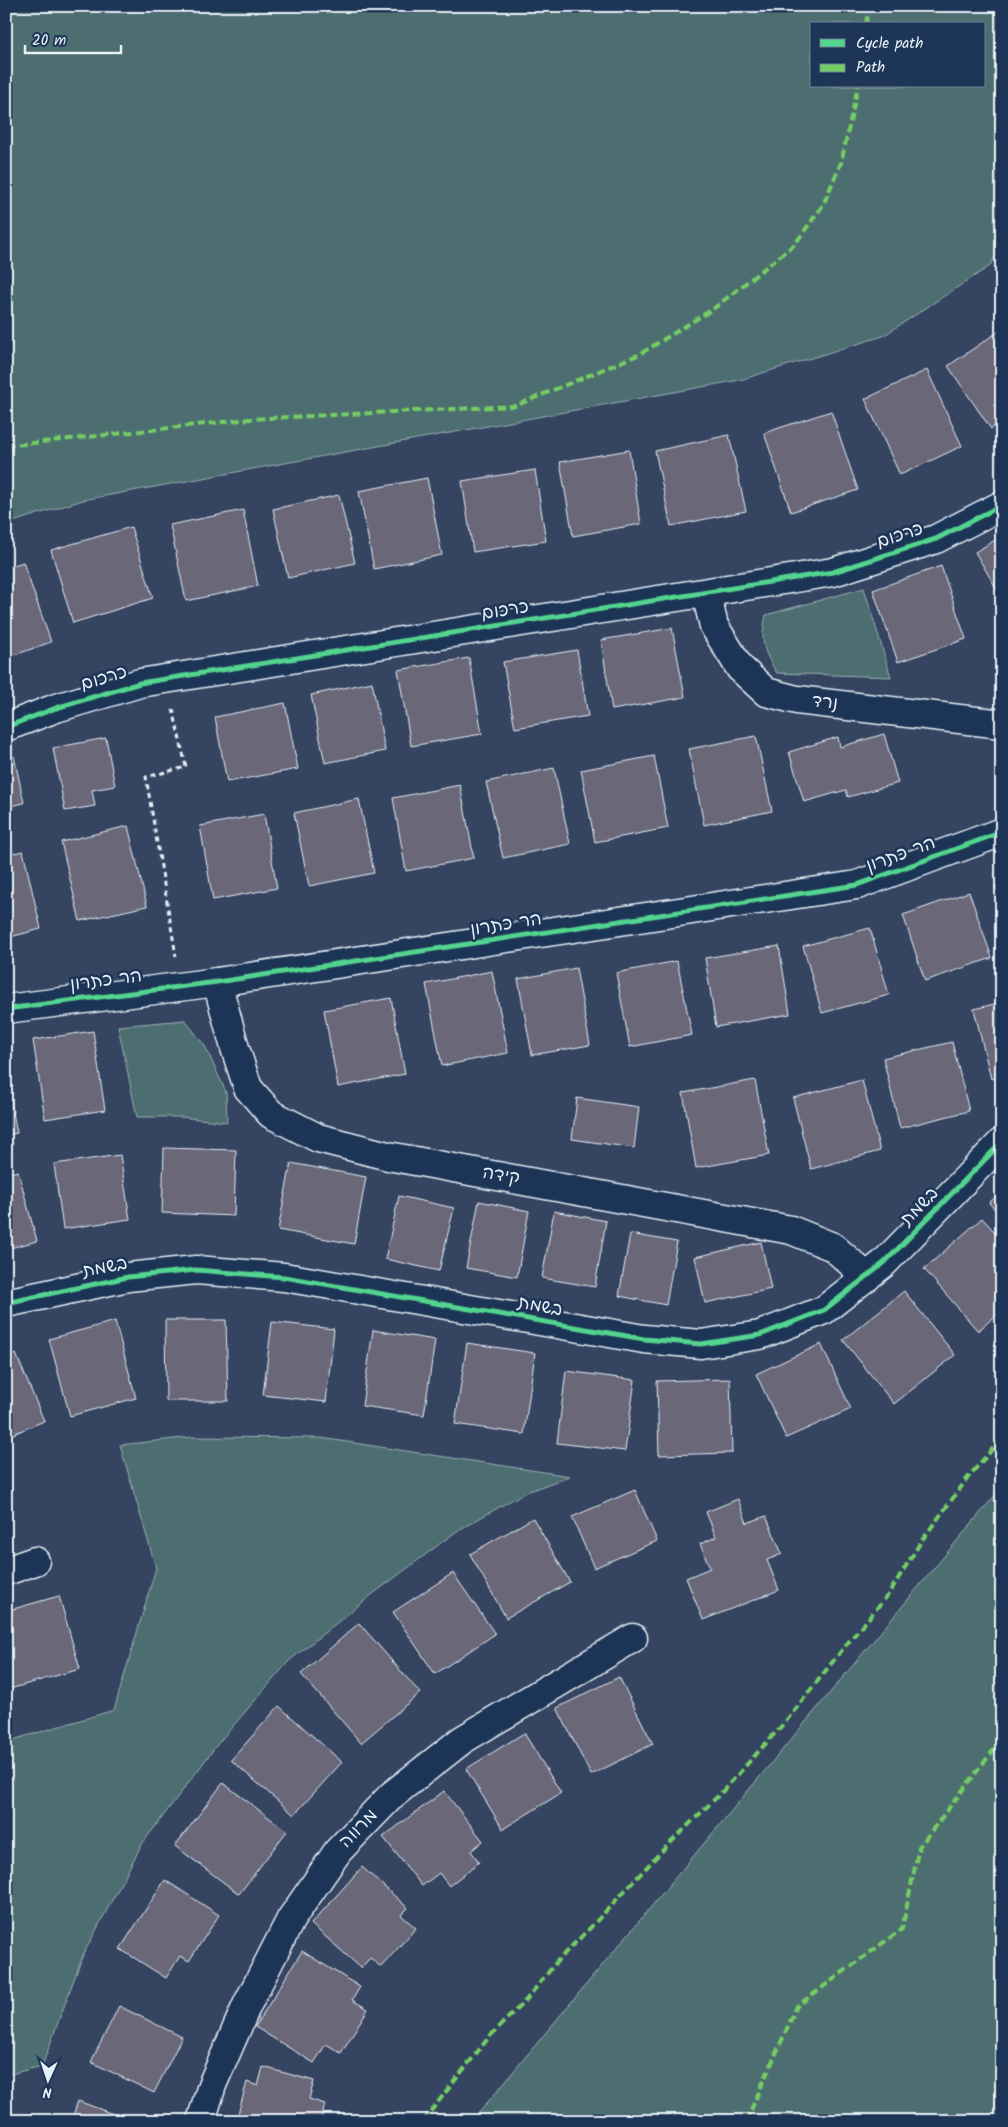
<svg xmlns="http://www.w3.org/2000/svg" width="1008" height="2127" viewBox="0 0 1008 2127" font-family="Kalam,'Playpen Sans Hebrew',sans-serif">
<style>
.green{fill:#4d6e6f;stroke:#9ab0b4;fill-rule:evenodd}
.building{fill:#6b6778;stroke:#e8f1f8}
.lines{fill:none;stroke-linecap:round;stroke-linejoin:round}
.street-casing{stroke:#e8f1f8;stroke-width:31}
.secondary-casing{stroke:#e8f1f8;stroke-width:31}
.path{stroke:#e8f1f8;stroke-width:3;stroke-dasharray:5 4;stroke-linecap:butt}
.street{stroke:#1d3557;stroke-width:28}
.secondary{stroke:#1d3557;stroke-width:28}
.quiet{stroke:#74ce65;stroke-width:4;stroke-dasharray:8 4;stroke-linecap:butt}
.cycleway-casing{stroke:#1d3557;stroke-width:8}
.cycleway{stroke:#53d58f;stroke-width:5}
.labels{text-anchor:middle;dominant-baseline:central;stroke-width:5;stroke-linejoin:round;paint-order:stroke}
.street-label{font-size:18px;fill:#e8f1f8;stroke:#1d3557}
</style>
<rect width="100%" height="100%" fill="#344461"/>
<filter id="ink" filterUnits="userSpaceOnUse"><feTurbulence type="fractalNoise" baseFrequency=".02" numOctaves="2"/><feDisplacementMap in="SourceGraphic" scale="10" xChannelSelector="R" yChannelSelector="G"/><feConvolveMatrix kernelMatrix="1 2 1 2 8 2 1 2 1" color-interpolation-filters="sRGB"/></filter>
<g filter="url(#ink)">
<g class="green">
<path d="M6 6H1002V244L990 266 883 336 740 380 83 500 6 524ZM812 24H984V86H812Z"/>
<path d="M864 588 891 677 777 673C763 651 760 642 766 615Z"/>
<polygon points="185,1020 205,1046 226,1092 227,1122 180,1117 137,1117 118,1026"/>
<polygon points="191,1437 321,1438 570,1476 524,1493 457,1531 369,1597 289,1661 220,1741 142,1844 83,1955 42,2066 11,2074 6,2059 6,1742 114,1710 156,1568 120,1445"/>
<polygon points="1002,1487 1002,2121 472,2121"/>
</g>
<g class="building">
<polygon points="1002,329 1002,421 991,429 948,366"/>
<polygon points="927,370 962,446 900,475 865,399"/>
<polygon points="831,411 858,490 791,512 764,433"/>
<polygon points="729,435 746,511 671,526 655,451"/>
<polygon points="629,450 641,524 573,536 560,462"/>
<polygon points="535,470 546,541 473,552 462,481"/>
<polygon points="427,478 442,555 374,569 359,491"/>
<polygon points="339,495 355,563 288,578 273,509"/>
<polygon points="243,510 258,586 186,601 170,525"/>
<polygon points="131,527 153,598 73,623 51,550"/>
<polygon points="1002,536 1002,598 975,552"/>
<polygon points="23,562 51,642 6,658 6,568"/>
<polygon points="941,566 966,639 898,662 873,590"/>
<polygon points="672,628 685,697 612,710 601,640"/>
<polygon points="577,650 588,716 515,728 503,662"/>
<polygon points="469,658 482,734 411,746 398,670"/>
<polygon points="372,682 385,751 325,763 311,695"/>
<polygon points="285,703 298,769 227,782 215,717"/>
<polygon points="884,734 898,783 848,797 846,790 804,802 789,752 838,737 840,747"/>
<polygon points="756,736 772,811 704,825 689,749"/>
<polygon points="106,738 115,786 92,790 95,806 65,811 53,748"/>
<polygon points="14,756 24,803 6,807 6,758"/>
<polygon points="654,756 668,828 595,842 581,770"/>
<polygon points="554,768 570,844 503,858 486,782"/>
<polygon points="460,785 474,858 406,871 393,798"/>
<polygon points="359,799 374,873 309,886 294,813"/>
<polygon points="264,814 277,888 213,900 200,826"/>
<polygon points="128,826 147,906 80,921 61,842"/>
<polygon points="23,851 41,929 6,938 6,855"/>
<polygon points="1002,883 1002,901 995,886"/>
<polygon points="969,892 992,958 925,981 903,915"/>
<polygon points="870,928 889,995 822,1013 803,946"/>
<polygon points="779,946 790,1014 716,1027 705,958"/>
<polygon points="677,961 692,1035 630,1047 616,973"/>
<polygon points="576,968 590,1045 532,1055 518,979"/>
<polygon points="492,971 508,1053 442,1066 426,984"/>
<polygon points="391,998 405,1074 338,1087 324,1010"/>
<polygon points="1002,1002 1002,1077 991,1079 974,1009"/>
<polygon points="93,1031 105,1110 45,1119 33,1040"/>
<polygon points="952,1042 969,1111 900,1128 883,1058"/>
<polygon points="6,1077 17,1133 6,1135"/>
<polygon points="755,1080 769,1155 696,1168 683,1093"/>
<polygon points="862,1080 880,1151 811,1169 793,1098"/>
<polygon points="577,1098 639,1107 634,1148 572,1139"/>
<polygon points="164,1148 236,1150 234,1216 162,1213"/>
<polygon points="120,1155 130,1219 63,1229 54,1164"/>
<polygon points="291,1163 366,1177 354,1244 278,1230"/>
<polygon points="18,1171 37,1241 6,1249 6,1174"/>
<polygon points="1002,1191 1002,1217 989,1203"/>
<polygon points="399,1196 454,1208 439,1271 385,1259"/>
<polygon points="479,1201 529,1211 517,1277 466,1268"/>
<polygon points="554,1211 606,1221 595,1287 542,1278"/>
<polygon points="982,1218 1002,1240 1002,1310 978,1331 924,1269"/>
<polygon points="630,1234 677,1242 666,1305 619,1296"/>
<polygon points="761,1242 771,1289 705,1303 695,1257"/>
<polygon points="904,1291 955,1355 894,1404 843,1340"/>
<polygon points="165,1320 226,1320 228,1401 166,1401"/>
<polygon points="115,1321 136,1398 70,1416 49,1339"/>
<polygon points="272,1322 334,1329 326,1402 263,1395"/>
<polygon points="373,1330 435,1340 424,1415 362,1406"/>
<polygon points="467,1343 535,1353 524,1434 455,1424"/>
<polygon points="821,1344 851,1409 786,1438 756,1374"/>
<polygon points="16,1354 44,1421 6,1437 6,1357"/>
<polygon points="566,1371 635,1380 625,1451 557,1443"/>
<polygon points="730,1379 732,1453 659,1455 657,1381"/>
<polygon points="635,1490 657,1541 594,1568 572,1517"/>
<polygon points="738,1499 747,1523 766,1516 782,1554 767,1560 779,1590 703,1620 686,1578 710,1568 700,1544 716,1537 706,1512"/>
<polygon points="533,1518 570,1582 506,1618 470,1554"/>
<polygon points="453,1573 495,1634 435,1674 393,1612"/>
<polygon points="59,1596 80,1669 6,1690 6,1611"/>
<polygon points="359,1623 420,1693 361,1743 301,1674"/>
<polygon points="619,1677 653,1744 591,1775 557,1708"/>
<polygon points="279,1706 342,1762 294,1815 231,1760"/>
<polygon points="524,1733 561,1793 503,1829 466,1769"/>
<polygon points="223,1783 287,1831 239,1894 175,1846"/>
<polygon points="444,1791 483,1841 471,1851 479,1862 449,1886 439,1873 422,1886 383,1837"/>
<polygon points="362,1867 408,1908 401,1915 416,1928 381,1967 370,1958 361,1968 311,1924"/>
<polygon points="165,1880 219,1915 189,1961 180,1956 166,1978 120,1949"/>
<polygon points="302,1951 360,1987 352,2000 368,2009 341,2053 326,2044 314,2063 255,2027"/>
<polygon points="119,2006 182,2037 154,2093 91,2062"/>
<polygon points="263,2067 314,2081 309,2099 325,2104 321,2121 236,2121 247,2082 258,2086"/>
<polygon points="78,2101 132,2121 71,2121"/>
</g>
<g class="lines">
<g class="street-casing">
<g id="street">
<polyline points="706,593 714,626 740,668 766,692 797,700 1002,724"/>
<polyline points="6,727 56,708 140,683 833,572 936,539 1002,505"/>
<polyline points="217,982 235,1048 248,1088 271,1114 318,1138 388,1156 791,1230 833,1247 867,1277"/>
<polyline points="6,1303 128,1277 196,1270 284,1277 644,1339 701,1344 760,1335 824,1310 884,1263 1002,1142"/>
<polyline points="6,1571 35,1561"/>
<polyline points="201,2121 212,2085 247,2005 291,1919 338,1851 392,1795 462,1740 633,1638"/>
</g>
</g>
<g class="secondary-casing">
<polyline id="secondary" points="6,1009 217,982 857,885 1002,832"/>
</g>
<polyline class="path" points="173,709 186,767 146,777 176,956"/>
<use href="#street" class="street"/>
<use href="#secondary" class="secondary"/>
<g class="quiet">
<polyline points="866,24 869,6"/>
<polyline points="6,446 250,419 515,406 640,354 713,309 795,244 823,205 841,163 858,86"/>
<polyline points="423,2121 490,2036 526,2000 559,1959 592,1926 659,1854 722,1792 786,1721 846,1645 888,1595 922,1540 970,1475 1002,1438"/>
<polyline points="746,2121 797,2006 902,1929 919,1847 1002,1739"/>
</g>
<g class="cycleway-casing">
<g id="cycleway">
<polyline points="6,727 56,708 140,683 833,572 936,539 1002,505"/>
<polyline points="6,1009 217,982 857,885 1002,832"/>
<polyline points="6,1303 128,1277 196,1270 284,1277 644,1339 701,1344 760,1335 824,1310 884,1263 1002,1142"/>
</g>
</g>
<use href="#cycleway" class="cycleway"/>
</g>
</g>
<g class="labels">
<g class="street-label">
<text transform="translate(900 536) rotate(-18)">כרכום</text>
<text transform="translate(505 611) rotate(-9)">כרכום</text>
<text transform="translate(104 679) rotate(-17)">כרכום</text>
<text transform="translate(825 703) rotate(7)">נרד</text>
<text transform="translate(901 855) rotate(-20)">הר כתרון</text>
<text transform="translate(506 925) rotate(-9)">הר כתרון</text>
<text transform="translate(106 981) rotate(-7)">הר כתרון</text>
<text transform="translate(501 1176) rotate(10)">קידה</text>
<text transform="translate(920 1207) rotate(-46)">בשמת</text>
<text transform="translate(105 1268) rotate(-11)">בשמת</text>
<text transform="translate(540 1307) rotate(10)">בשמת</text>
<text transform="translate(359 1829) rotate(-46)">מרווה</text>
</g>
</g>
<rect width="1008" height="2127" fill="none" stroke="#1d3557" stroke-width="25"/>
<rect x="12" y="12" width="983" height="2102" fill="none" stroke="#e8f1f8" stroke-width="2" filter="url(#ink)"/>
<rect x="810" y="22" width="175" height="65" fill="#1d3557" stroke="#6e8097"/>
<rect x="820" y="39" width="25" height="8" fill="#53d58f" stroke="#6e8097"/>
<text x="856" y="48" font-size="15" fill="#e8f1f8">Cycle path</text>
<rect x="820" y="64" width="25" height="8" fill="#74ce65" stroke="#6e8097"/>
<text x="856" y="72" font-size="15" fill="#e8f1f8">Path</text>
<g transform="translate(48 2080) rotate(183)" stroke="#1d3557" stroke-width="4" paint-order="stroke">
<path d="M0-4L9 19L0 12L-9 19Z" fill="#e8f1f8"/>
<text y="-8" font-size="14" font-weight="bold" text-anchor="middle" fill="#e8f1f8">N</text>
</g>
<path d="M25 45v8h96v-8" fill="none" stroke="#e8f1f8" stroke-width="2.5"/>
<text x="32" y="45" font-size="15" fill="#e8f1f8" stroke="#1d3557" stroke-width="4" paint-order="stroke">20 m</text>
</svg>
